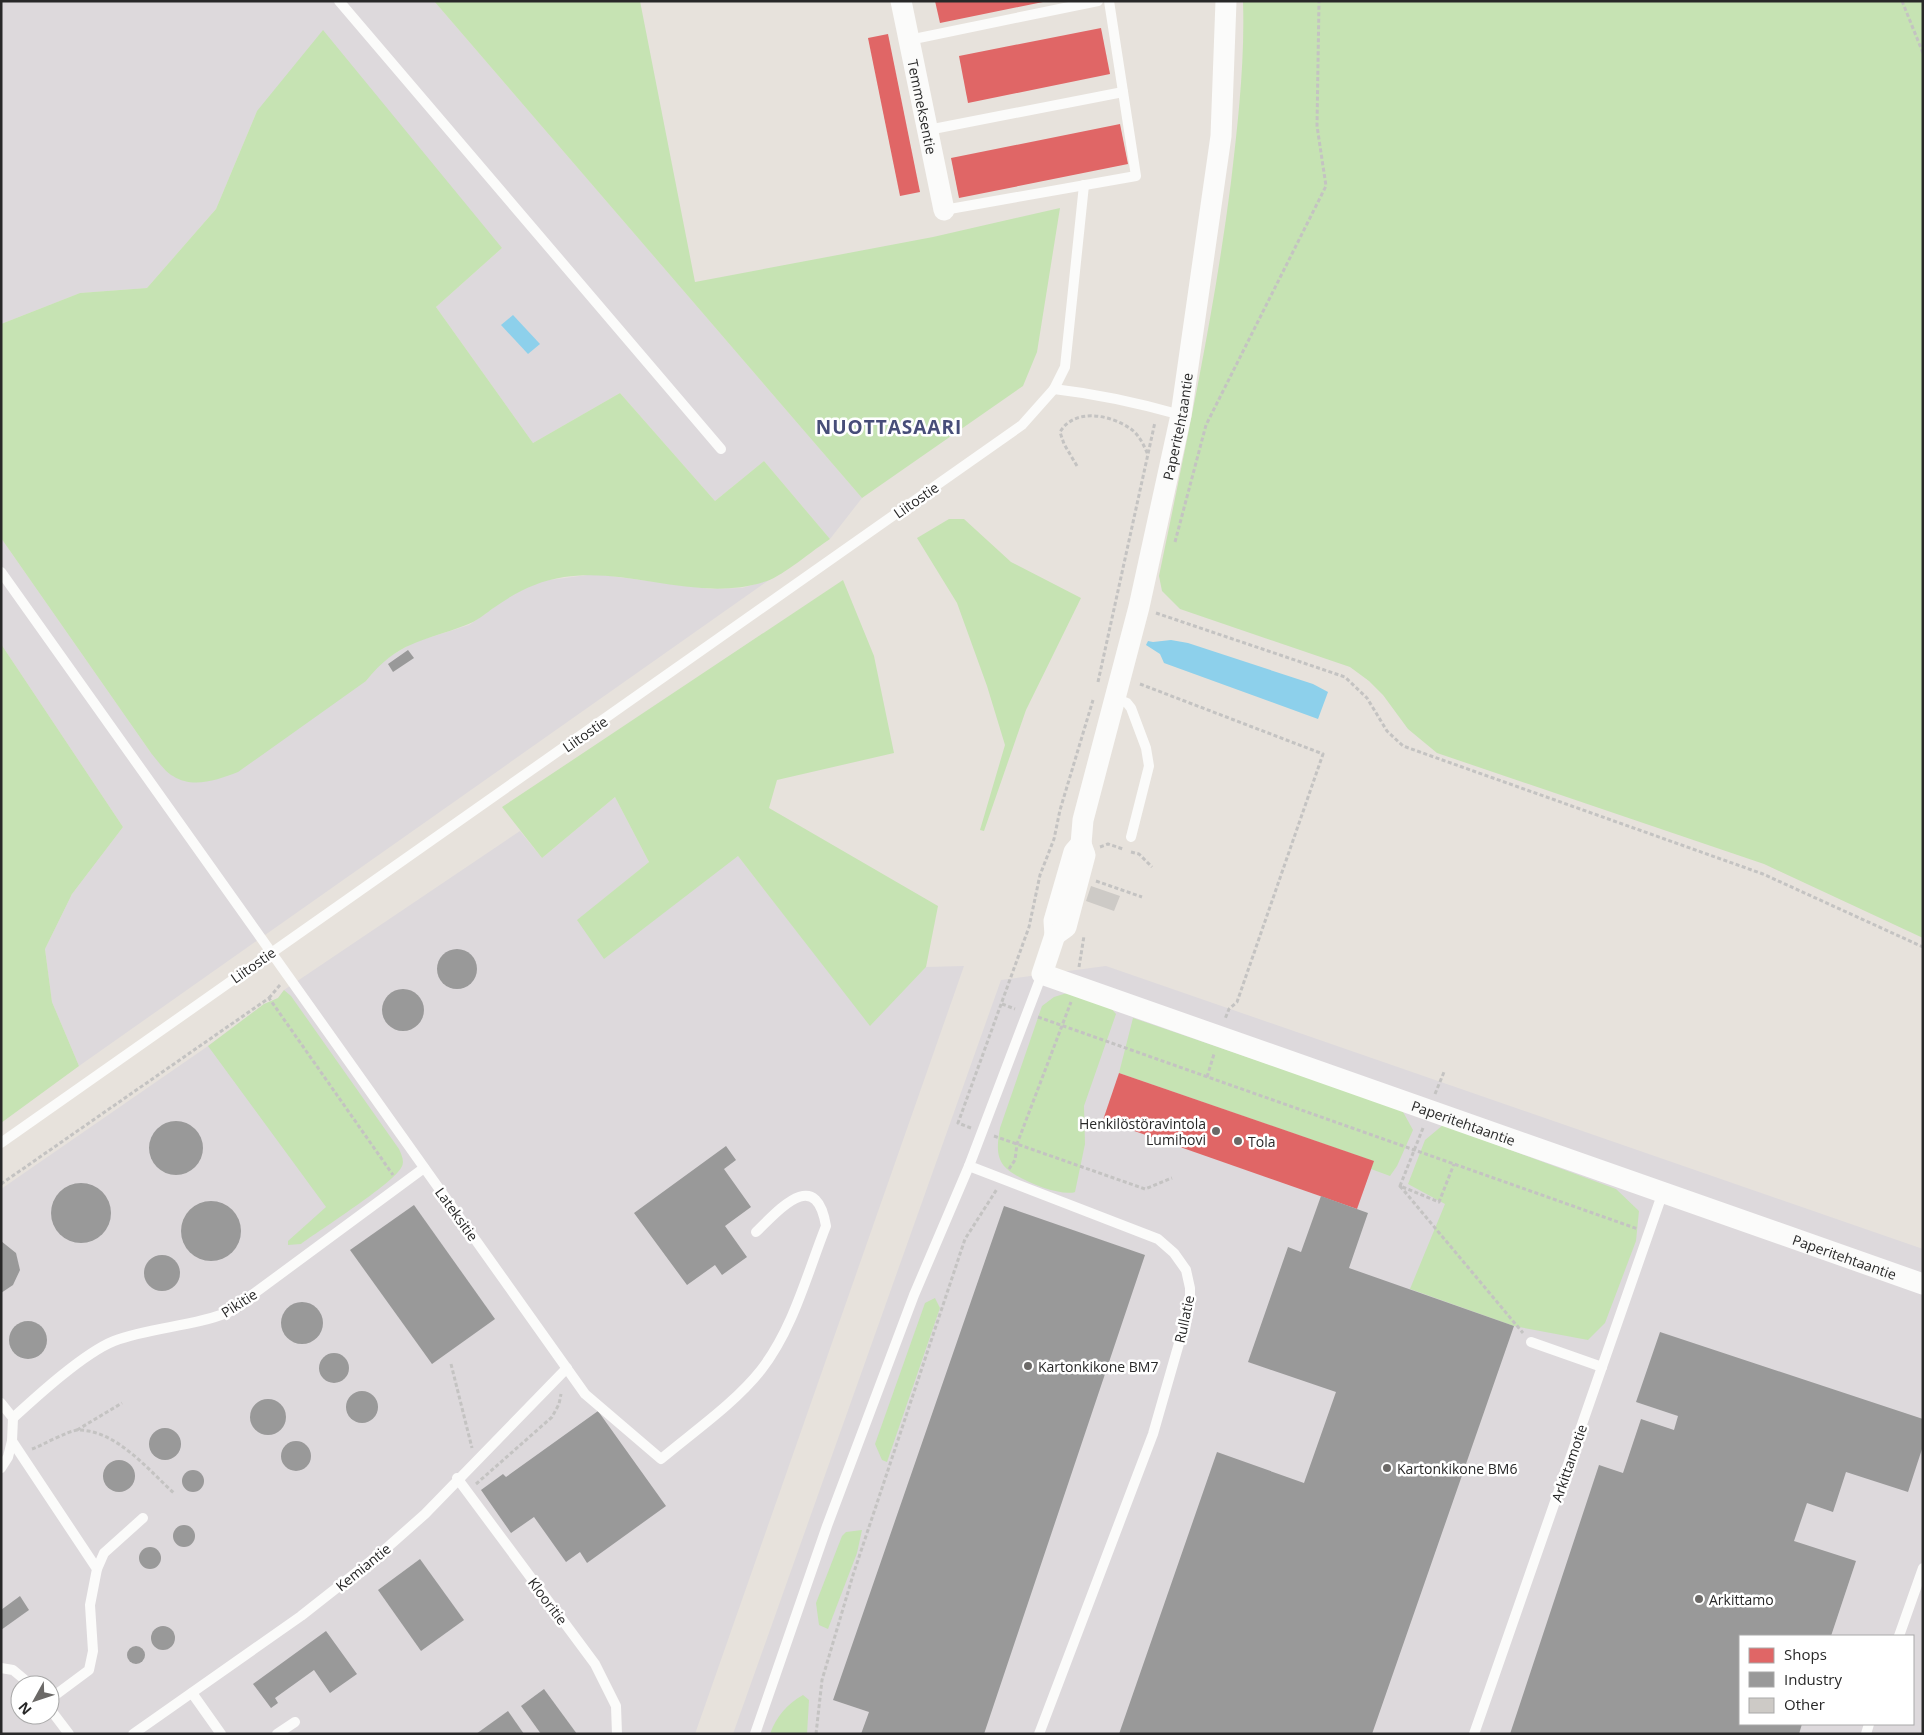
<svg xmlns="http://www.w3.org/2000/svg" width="1924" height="1735" viewBox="0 0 1924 1735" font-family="'Open Sans',sans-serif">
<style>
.industrial{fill:#ddd9dc;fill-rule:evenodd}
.green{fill:#c6e3b3}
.water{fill:#8dd0eb}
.shops{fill:#e06666}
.industry{fill:#999}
.building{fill:#cdcac6}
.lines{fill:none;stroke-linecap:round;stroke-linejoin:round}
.path{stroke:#c4c3c2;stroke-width:3;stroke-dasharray:4 2.5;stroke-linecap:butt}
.lane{stroke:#fbfbfa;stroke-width:10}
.street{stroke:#fbfbfa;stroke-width:21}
.poi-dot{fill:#6b6967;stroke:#fff;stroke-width:2}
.labels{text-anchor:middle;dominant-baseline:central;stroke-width:5;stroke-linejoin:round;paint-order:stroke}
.street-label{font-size:14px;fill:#282828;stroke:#fff}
.poi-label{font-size:14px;fill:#282828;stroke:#fff;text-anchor:start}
.district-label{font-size:19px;font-weight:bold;letter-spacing:1px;fill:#474e79;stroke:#fff}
</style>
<rect width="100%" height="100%" fill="#e7e2dc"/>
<g class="industrial">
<polygon points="1,1 434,1 862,498 830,539 764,461 715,501 620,393 533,443 436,307 502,248 257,111 216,209 147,288 80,293 1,324"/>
<polygon points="1,538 151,753 366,681 381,662 412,643 469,625 513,594 542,581 595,574 710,589 742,588 769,580 79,1066 52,1002 45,949 72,894 123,827 1,644"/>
<path d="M615 797 649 862 578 920 738 856 870 1025 926 967 964 966 695 1734H1V1189L208 1046 264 1004 278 998 284 990 520 831 542 858ZM20 1685H50V1715H20Z"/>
<path d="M1106 966 1923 1249V1734H733L1001 980ZM1740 1636H1913V1724H1740Z"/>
</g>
<g class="green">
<polygon points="434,1 640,1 695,282 933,237 1060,208 1037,352 1023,386 862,498"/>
<path d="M1243 1H1923V938L1764 864 1437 753 1408 729 1383 695 1369 681 1350 667 1180 609 1162 591 1159 576C1186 445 1214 315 1231 182 1238 123 1245 61 1243 1Z"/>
<path d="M323 30 502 248 436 307 533 443 620 393 715 501 764 461 830 539C813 550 784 575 767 581 700 604 632 567 564 577 538 581 516 592 495 607 486 613 476 622 466 625 422 642 398 641 366 681L238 772C217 780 193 789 173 776 165 772 158 761 151 753L1 538V324L80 293 147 288 216 209 257 111Z"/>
<polygon points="949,519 964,519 1011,562 1081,598 1026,710 984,831 980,830 1005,745 987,686 957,603 917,538"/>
<polygon points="843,580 874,656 894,753 777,780 769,808 938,906 926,967 870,1026 738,856 604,959 577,920 649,862 615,797 542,858 502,807"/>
<polygon points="1,644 123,827 72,894 45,949 52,1002 79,1066 1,1123"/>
<path d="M284 990 291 996 399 1149C402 1156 405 1162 401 1168 392 1184 320 1230 301 1244L288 1245V1241L326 1207 208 1046 264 1004 278 998Z"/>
<path d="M1067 993 1109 1006 1116 1014 1084 1106 1085 1144 1075 1192C1060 1197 1015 1179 1004 1166 995 1155 998 1141 1000 1128L1042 1006 1054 997Z"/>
<polygon points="1133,1018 1402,1110 1413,1130 1397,1166 1390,1176 1371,1169 1373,1161 1119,1073"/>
<polygon points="1443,1125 1616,1189 1639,1211 1636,1241 1605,1323 1588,1340 1514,1326 1410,1289 1445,1204 1408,1184 1425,1140"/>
<polygon points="935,1298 940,1308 887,1462 882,1460 875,1444 925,1303"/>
<polygon points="862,1530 857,1553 828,1629 819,1625 816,1603 842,1536 846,1532"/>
<path d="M803 1695 809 1700 807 1734H770C776 1717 787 1704 803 1695Z"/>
</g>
<g class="water">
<polygon points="513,315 540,344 528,354 501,325"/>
<polygon points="1171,640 1188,643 1313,684 1328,692 1318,719 1164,663 1160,654 1146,645 1148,641 1153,642"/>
</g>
<g class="shops">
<polygon points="935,1 1042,1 1043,2 940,23"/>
<polygon points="1101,28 1110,74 968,103 959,56"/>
<polygon points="888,34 920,192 900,196 868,38"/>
<polygon points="1120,124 1128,164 959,198 951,158"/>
<polygon points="1119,1073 1374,1161 1357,1209 1103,1120"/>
</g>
<g class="industry">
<polygon points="408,650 414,658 393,672 388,664"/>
<circle cx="457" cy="969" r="20"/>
<circle cx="403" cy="1010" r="21"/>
<circle cx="176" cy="1148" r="27"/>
<polygon points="726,1146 736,1160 724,1169 751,1207 725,1226 747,1257 722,1275 715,1265 687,1285 634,1213"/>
<circle cx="81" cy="1213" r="30"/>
<polygon points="1321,1196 1368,1213 1349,1268 1514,1326 1372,1734 1119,1734 1217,1452 1304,1483 1336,1392 1248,1362 1288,1247 1301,1252"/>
<circle cx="211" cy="1231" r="30"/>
<polygon points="414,1205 495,1319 432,1364 350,1250"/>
<polygon points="1004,1206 1145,1255 984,1734 861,1734 869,1712 833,1700"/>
<polygon points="1,1241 16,1253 20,1270 13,1285 1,1293"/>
<circle cx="162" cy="1273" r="18"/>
<circle cx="302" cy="1323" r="21"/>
<circle cx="28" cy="1340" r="19"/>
<polygon points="1660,1332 1923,1419 1923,1446 1908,1492 1846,1472 1833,1512 1807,1503 1794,1541 1856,1561 1831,1636 1740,1636 1740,1724 1802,1724 1799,1734 1510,1734 1599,1465 1623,1473 1641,1419 1674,1430 1678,1416 1636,1402"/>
<circle cx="334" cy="1368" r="15"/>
<circle cx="362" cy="1407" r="16"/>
<circle cx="268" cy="1417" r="18"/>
<polygon points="598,1411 666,1506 587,1563 580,1552 566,1562 534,1517 511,1533 481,1490 503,1474 506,1477"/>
<circle cx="165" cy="1444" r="16"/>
<circle cx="296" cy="1456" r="15"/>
<circle cx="119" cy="1476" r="16"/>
<circle cx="193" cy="1481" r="11"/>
<circle cx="184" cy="1536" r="11"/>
<circle cx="150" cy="1558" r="11"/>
<polygon points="420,1559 464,1620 421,1651 378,1590"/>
<polygon points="20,1596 29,1610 1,1630 1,1610"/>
<circle cx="163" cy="1638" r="12"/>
<polygon points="326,1631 357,1674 330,1693 314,1670 275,1698 278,1703 271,1708 253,1684"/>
<circle cx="136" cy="1655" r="9"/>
<polygon points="544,1689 577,1734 541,1734 521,1706"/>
<polygon points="508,1711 524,1734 476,1734"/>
</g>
<polygon class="building" points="1091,886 1120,896 1114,911 1086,901"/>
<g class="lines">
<g class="path">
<polyline points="1902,1 1923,53"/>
<path d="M1077 466 1064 444 1060 432C1075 407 1111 415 1131 429 1139 435 1144 445 1148 455"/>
<polyline points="1175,542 1206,425 1326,186 1317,126 1319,1"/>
<polyline points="1156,613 1345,677 1367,698 1387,731 1403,746 1763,874 1923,947"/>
<polyline points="1098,682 1155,422"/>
<polyline points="1140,684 1323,754 1237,1002 1229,1009 1225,1019"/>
<polyline points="1100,847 1108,844 1123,849"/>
<polyline points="1131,852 1139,854 1152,867"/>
<polyline points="1096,881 1142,897"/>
<polyline points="1079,967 1084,936"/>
<polyline points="269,998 280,985"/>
<polyline points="1002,1004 1015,1009"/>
<polyline points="1038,1017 1638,1229"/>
<polyline points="1207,1077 1214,1054"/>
<polyline points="1435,1094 1444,1072"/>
<polyline points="971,1128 958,1123 1029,927 1040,875 1054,839 1060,810 1093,700"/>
<polyline points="1423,1128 1400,1186 1439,1202 1454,1164"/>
<polyline points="994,1136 1145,1189 1172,1178"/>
<polyline points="1009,1169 1015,1160 1017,1144 1071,1002"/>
<polyline points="1,1184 269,998 393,1175"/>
<polyline points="1400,1186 1523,1333"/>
<polyline points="451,1364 472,1448"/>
<polyline points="77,1430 122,1403"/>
<path d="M32 1449C43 1445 67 1431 78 1430 117 1430 149 1471 175 1494"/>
<polyline points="476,1484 552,1417 559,1404 561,1394"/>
<polyline points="816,1734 822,1680 853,1575 965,1239 997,1189"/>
</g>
<g class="lane">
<polyline points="339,1 721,449"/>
<polyline points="909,40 1098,1"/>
<polyline points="928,130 1123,92"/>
<polyline points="944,210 1136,176 1109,1"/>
<path d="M1054 389C1097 394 1139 403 1181 415"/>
<path d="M1 572 585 1394 661 1459C693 1432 735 1403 761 1370 793 1329 807 1274 826 1226 816 1166 779 1210 756 1232"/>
<polyline points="1116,698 1127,703 1131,708 1146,748 1149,766 1131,837"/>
<polyline points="1,1143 1022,425 1054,389 1065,367 1084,185"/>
<polyline points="1531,1342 1602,1367"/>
<polyline points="1,1403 13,1418 12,1441 97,1569 90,1605 93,1651 89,1670 50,1699"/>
<path d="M13 1418C37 1396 84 1353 114 1341 151 1327 192 1327 229 1312L424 1168"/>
<polyline points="1,1468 8,1457 12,1441"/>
<polyline points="457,1478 595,1664 616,1706 617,1734"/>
<polyline points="97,1569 104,1553 143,1518"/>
<polyline points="1899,1636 1923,1568"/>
<polyline points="1,1668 13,1670 31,1685"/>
<polyline points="192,1693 221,1734"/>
<polyline points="50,1709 69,1734"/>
<polyline points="133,1734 301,1616 381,1553 425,1514 567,1368"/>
<polyline points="277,1734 295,1722"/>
<polyline points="755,1734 827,1526 914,1295 969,1166"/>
<polyline points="1039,1734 1153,1434 1190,1305 1190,1288 1186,1270 1174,1253 1158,1239 969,1166 1042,974"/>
<polyline points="1474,1734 1663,1192"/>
<polyline points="1866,1734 1869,1724"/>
</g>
<g class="street">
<path id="s1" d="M901 1 944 210"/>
<path id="s2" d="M1081 844 1083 820 1139 607 1181 415 1221 136 1226 1"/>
<polygon points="1081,844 1085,855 1066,927 1055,935 1054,921 1074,852"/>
<path id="s3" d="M1055 935 1042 974 1923 1284"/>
</g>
</g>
<g class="poi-dot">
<circle cx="1216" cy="1131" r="5"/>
<circle cx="1238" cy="1141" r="5"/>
<circle cx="1028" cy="1366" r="5"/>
<circle cx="1387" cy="1468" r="5"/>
<circle cx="1699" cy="1599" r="5"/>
</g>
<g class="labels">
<g class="street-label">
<text stroke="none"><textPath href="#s1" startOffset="108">Temmeksentie</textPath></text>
<text stroke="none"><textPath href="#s2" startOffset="429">Paperitehtaantie</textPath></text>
<text transform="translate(916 500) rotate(-35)">Liitostie</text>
<text transform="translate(585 734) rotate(-35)">Liitostie</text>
<text transform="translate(253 965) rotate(-35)">Liitostie</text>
<text stroke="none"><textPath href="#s3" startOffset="488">Paperitehtaantie</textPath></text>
<text transform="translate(457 1214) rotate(54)">Lateksitie</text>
<text stroke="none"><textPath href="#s3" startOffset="892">Paperitehtaantie</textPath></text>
<text transform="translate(239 1303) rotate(-33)">Pikitie</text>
<text transform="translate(1184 1319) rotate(-78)">Rullatie</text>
<text transform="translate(1569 1463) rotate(-71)">Arkittamotie</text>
<text transform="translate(363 1567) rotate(-39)">Kemiantie</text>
<text transform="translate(548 1601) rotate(53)">Klooritie</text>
</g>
<g class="poi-label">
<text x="1206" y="1123" text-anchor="end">Henkilöstöravintola<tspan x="1206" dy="16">Lumihovi</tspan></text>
<text x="1248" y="1141">Tola</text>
<text x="1038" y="1366">Kartonkikone BM7</text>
<text x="1397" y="1468">Kartonkikone BM6</text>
<text x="1709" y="1599">Arkittamo</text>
</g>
<g class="district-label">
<text x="889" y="427">NUOTTASAARI</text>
</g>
</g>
<rect width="1924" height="1735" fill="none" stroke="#282828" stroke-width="5"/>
<rect x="1739" y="1635" width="175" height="90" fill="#ffffff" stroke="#a9a9a9"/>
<rect x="1749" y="1648" width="25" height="15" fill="#e06666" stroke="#a9a9a9"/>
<text x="1784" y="1660" font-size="15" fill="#282828">Shops</text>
<rect x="1749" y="1672" width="25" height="15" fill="#999999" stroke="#a9a9a9"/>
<text x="1784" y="1685" font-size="15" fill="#282828">Industry</text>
<rect x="1749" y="1698" width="25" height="15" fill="#cdcac6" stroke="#a9a9a9"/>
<text x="1784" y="1710" font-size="15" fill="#282828">Other</text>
<g transform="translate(35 1700) rotate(230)"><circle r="24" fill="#ffffff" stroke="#a9a9a9"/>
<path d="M0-4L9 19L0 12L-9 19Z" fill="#6b6967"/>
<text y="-8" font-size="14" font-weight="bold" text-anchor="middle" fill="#282828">N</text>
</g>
</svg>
